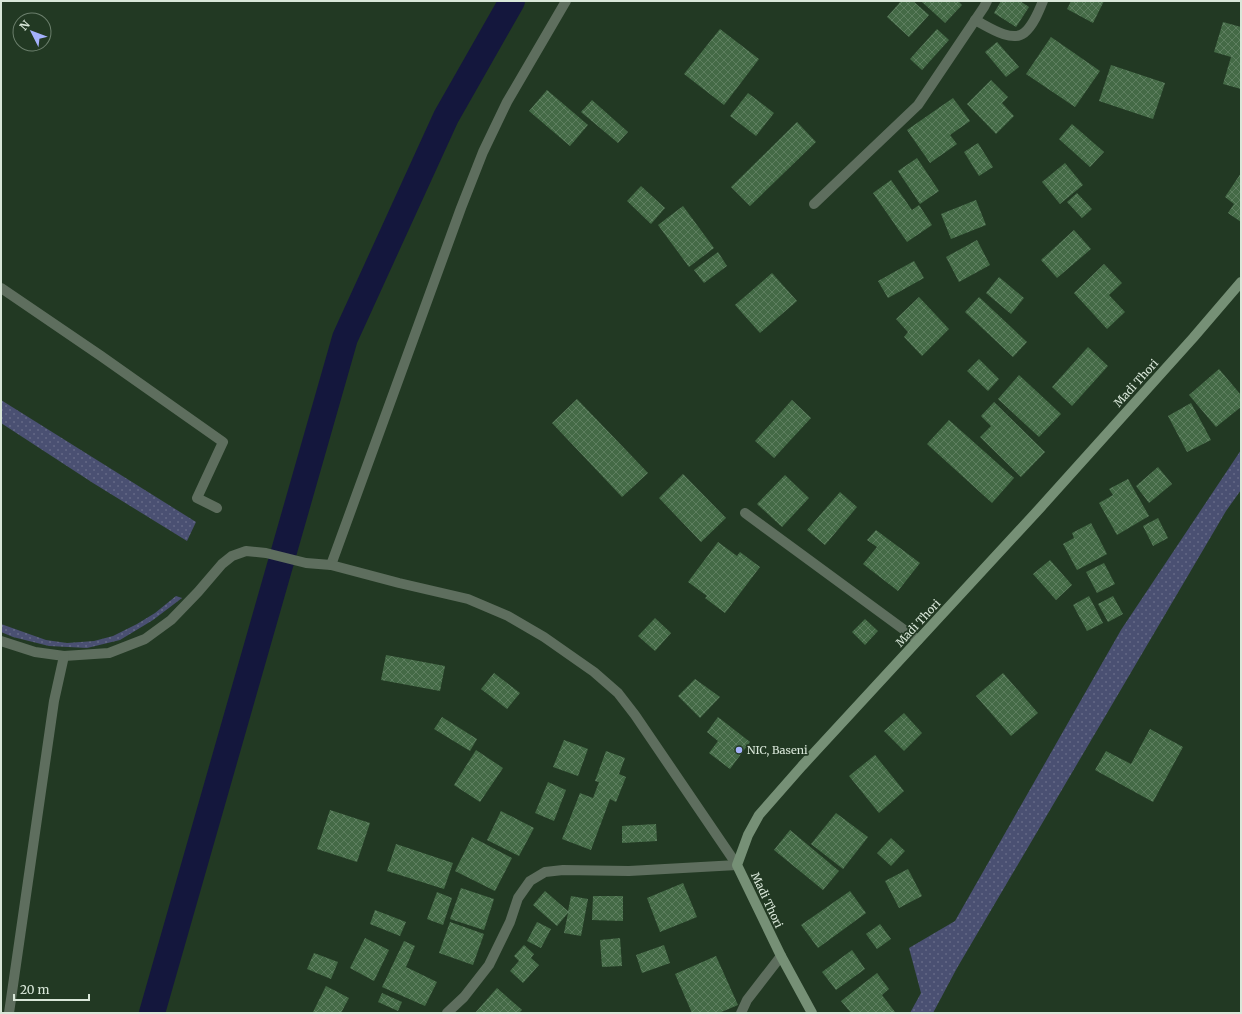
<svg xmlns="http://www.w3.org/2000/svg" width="1242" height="1014" viewBox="0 0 1242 1014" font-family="Merriweather,serif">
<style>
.grass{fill:url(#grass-dots)}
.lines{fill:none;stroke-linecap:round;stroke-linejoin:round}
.canal{stroke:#14173d;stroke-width:26}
.building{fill:url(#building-cross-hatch)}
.service{stroke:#5e6e5e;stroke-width:10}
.minor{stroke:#5e6e5e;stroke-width:10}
.secondary{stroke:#769076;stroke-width:10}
.poi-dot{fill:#a4b1fc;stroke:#223923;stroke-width:1.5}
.labels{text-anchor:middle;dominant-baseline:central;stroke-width:3.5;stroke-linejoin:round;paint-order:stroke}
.street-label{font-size:11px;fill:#d9e7d9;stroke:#223923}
.poi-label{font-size:11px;fill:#d9e7d9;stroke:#223923;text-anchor:start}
</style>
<defs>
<pattern id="grass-dots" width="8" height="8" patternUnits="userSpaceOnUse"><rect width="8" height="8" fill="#4a5072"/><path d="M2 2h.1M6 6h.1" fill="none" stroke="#646986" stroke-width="1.8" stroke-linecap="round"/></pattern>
<pattern id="building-cross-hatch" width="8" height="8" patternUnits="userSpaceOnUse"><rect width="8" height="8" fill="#446a46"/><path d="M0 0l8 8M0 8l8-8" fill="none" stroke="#5e7f60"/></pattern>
</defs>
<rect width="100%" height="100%" fill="#223923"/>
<g class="grass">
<polygon points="1,400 196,522 187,541 93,483 1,423"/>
<polygon points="1241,450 1241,490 1226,511 957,968 933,1013 910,1013 921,993 909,948 955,921 1121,630"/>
<polygon points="176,596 182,598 153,620 120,640 87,648 49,646 13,637 1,632 1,624 46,640 67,643 94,641 113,636 137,624 155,613"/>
</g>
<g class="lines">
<polyline class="canal" points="152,1013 345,338 446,117 512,1"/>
</g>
<g class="building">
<polygon points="901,1 913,1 929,15 909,37 887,17"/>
<polygon points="921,1 958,1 962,5 945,23"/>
<polygon points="1001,1 1020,1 1029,7 1016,27 994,13"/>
<polygon points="1071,1 1087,2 1104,1 1093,23 1067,9"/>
<polygon points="1223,22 1241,27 1241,89 1223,84 1231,57 1214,52"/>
<polygon points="720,29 759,59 724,105 684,74"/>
<polygon points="937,29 949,40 922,70 910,59"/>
<polygon points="1051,37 1100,71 1075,107 1026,74"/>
<polygon points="997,42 1019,67 1006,77 985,52"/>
<polygon points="1111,65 1165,83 1153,119 1099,101"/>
<polygon points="991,80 1008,97 1002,103 1014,116 996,134 967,104"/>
<polygon points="547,90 588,125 570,146 529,111"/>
<polygon points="748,93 774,113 756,136 730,116"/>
<polygon points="953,98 970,121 950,135 957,144 930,163 907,130"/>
<polygon points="592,100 628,132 618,143 581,112"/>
<polygon points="797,122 816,142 750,206 731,187"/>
<polygon points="1072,124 1104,152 1090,167 1059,139"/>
<polygon points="978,143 993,167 979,176 964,152"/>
<polygon points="917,158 939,191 920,204 898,171"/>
<polygon points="1065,163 1083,185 1060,204 1042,182"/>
<polygon points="1241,173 1241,222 1228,213 1234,204 1225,197"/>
<polygon points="891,180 912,210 919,205 932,225 907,242 873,193"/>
<polygon points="641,186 665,208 651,224 627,201"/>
<polygon points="1077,193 1092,209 1082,218 1067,202"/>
<polygon points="976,200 986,225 951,239 941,214"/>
<polygon points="683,206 714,248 689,267 658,225"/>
<polygon points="1074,230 1091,249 1057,278 1041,260"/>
<polygon points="977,240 990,265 959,282 946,257"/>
<polygon points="718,252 727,266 704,283 694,270"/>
<polygon points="914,261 924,278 888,298 878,281"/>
<polygon points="1104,264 1122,283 1109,295 1125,312 1107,329 1074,293"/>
<polygon points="772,273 797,301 760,333 735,305"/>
<polygon points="999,277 1024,298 1011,314 986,293"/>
<polygon points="919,297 949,329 922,356 904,337 908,332 896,319"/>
<polygon points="979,297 1027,342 1013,357 965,312"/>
<polygon points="1088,347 1108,366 1072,406 1052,387"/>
<polygon points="979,359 999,379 988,391 967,371"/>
<polygon points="1219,369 1241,395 1241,407 1216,427 1189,395"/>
<polygon points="1019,375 1061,414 1039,437 998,399"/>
<polygon points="577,399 648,473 622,497 552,423"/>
<polygon points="792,400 811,418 774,458 755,441"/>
<polygon points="994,402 1045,452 1021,477 980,437 991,426 981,416"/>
<polygon points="1191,403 1211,440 1187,452 1168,416"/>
<polygon points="949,420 1014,478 992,503 927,444"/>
<polygon points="1158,467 1172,484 1149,503 1136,486"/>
<polygon points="683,474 726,518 701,542 659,498"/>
<polygon points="785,475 809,498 782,527 757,504"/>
<polygon points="1128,479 1149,516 1117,535 1099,503 1113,495 1109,489"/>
<polygon points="840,492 857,507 825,545 807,530"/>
<polygon points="1158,518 1168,538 1153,546 1143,526"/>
<polygon points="1091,523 1107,554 1077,570 1063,544 1074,538 1072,533"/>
<polygon points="876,530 920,563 898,591 863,564 877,547 867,540"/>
<polygon points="718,542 737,556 740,552 760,567 725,613 705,598 707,596 688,582"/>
<polygon points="1050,560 1072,585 1056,600 1033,574"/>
<polygon points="1104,563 1115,584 1097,593 1086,572"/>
<polygon points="1089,596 1103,623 1087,631 1073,605"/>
<polygon points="1113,596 1123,614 1108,622 1098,604"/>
<polygon points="655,618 671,633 655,651 638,636"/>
<polygon points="865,619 878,631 865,645 852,632"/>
<polygon points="386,655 445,666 440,691 381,680"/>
<polygon points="494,673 520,693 507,709 481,689"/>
<polygon points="1003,673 1038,713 1011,736 976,696"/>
<polygon points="695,679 720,697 700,718 678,696"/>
<polygon points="904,713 922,733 904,751 884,731"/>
<polygon points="442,717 477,739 470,751 434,729"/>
<polygon points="718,717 750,742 730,769 709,753 718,741 707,732"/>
<polygon points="1150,729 1183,747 1153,802 1095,770 1106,751 1131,764"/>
<polygon points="564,740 588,749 578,776 553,767"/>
<polygon points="476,750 503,768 480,802 454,785"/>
<polygon points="606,751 625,758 619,774 626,777 616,802 610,799 591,850 562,839 580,793 593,798 599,782 595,781"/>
<polygon points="875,755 904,791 879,813 849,776"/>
<polygon points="548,782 566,790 554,821 535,813"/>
<polygon points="330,810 370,823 357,862 317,849"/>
<polygon points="501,811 534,828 519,856 487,840"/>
<polygon points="836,813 868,837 843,869 811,844"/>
<polygon points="656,824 657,841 622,843 622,826"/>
<polygon points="790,830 839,871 823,890 774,850"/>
<polygon points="472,837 512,858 495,891 455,871"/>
<polygon points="891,838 905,851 891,866 877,853"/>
<polygon points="396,844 453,863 444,889 387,871"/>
<polygon points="908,869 922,896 899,908 885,881"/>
<polygon points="683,883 697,917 660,932 647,898"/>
<polygon points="461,888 494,899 484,930 450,919"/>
<polygon points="545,891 568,911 571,896 588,899 581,936 564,933 568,913 557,926 533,905"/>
<polygon points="850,891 866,913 818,948 801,925"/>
<polygon points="437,892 452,898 443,925 427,919"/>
<polygon points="593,896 623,896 623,921 592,920"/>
<polygon points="375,910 406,922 400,936 370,924"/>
<polygon points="450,922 484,934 473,965 439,953"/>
<polygon points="537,922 551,929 541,948 527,941"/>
<polygon points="880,924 891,939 877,949 866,934"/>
<polygon points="365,938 389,950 374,981 350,968"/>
<polygon points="620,938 622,966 602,967 600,940"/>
<polygon points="404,941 415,946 406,967 437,982 425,1006 382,987"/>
<polygon points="524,945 534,954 531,958 539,965 523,983 510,971 519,961 514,956"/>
<polygon points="664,945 670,963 642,973 636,955"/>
<polygon points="852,950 865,969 836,990 822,972"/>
<polygon points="314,953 338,962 331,979 307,969"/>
<polygon points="716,956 738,1005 719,1013 692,1013 675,974"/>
<polygon points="877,973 889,989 882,995 895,1012 851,1013 841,1001"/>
<polygon points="326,986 349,998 341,1013 315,1013 313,1012"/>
<polygon points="497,988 522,1010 519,1013 475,1013"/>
<polygon points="382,993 402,1002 398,1011 378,1002"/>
</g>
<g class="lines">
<g class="service">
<polyline points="1,288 101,356 223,442 197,498 217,508"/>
<polyline points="745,513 918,640"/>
</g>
<g class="minor">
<path d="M975 20C987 26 1011 43 1024 33 1033 26 1039 11 1043 1"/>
<polyline points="814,204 918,105 984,7 987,1"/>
<polyline points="331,565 461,208 483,152 507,102 566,1"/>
<polyline points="1,641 35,652 64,656 109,653 145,639 171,620 198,592 222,564 232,556 246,551 266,553 306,563 331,565 399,583 468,599 508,616 544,637 594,672 618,693 635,715 737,865"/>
<polyline points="9,1013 54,701 64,656"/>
<polyline points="447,1013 464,997 489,965 510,922 518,898 530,881 545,872 563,870 629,871 737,865"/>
<polyline points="741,1013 747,1000 781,956"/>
</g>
<polyline class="secondary" points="812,1013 781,956 737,865 748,835 759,815 802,766 1041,507 1193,338 1241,282"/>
</g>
<circle class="poi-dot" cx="739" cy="750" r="4"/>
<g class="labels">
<g class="street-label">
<text transform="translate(1136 383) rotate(-48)">Madi Thori</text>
<text transform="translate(918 623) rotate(-47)">Madi Thori</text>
<text transform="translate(767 900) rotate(65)">Madi Thori</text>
</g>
<g class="poi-label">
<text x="747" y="750">NIC, Baseni</text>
</g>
</g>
<rect width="1242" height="1014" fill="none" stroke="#d9e7d9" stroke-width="4"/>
<g transform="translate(32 32) rotate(312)"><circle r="19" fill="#223923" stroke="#6b7f6c"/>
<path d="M0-3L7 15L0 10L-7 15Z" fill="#a4b1fc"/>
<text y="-6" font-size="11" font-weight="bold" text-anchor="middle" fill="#d9e7d9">N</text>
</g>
<path d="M14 994v6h75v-6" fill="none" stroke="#d9e7d9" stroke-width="2"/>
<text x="20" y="994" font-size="12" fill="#d9e7d9" stroke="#223923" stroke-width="3" paint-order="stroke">20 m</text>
</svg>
